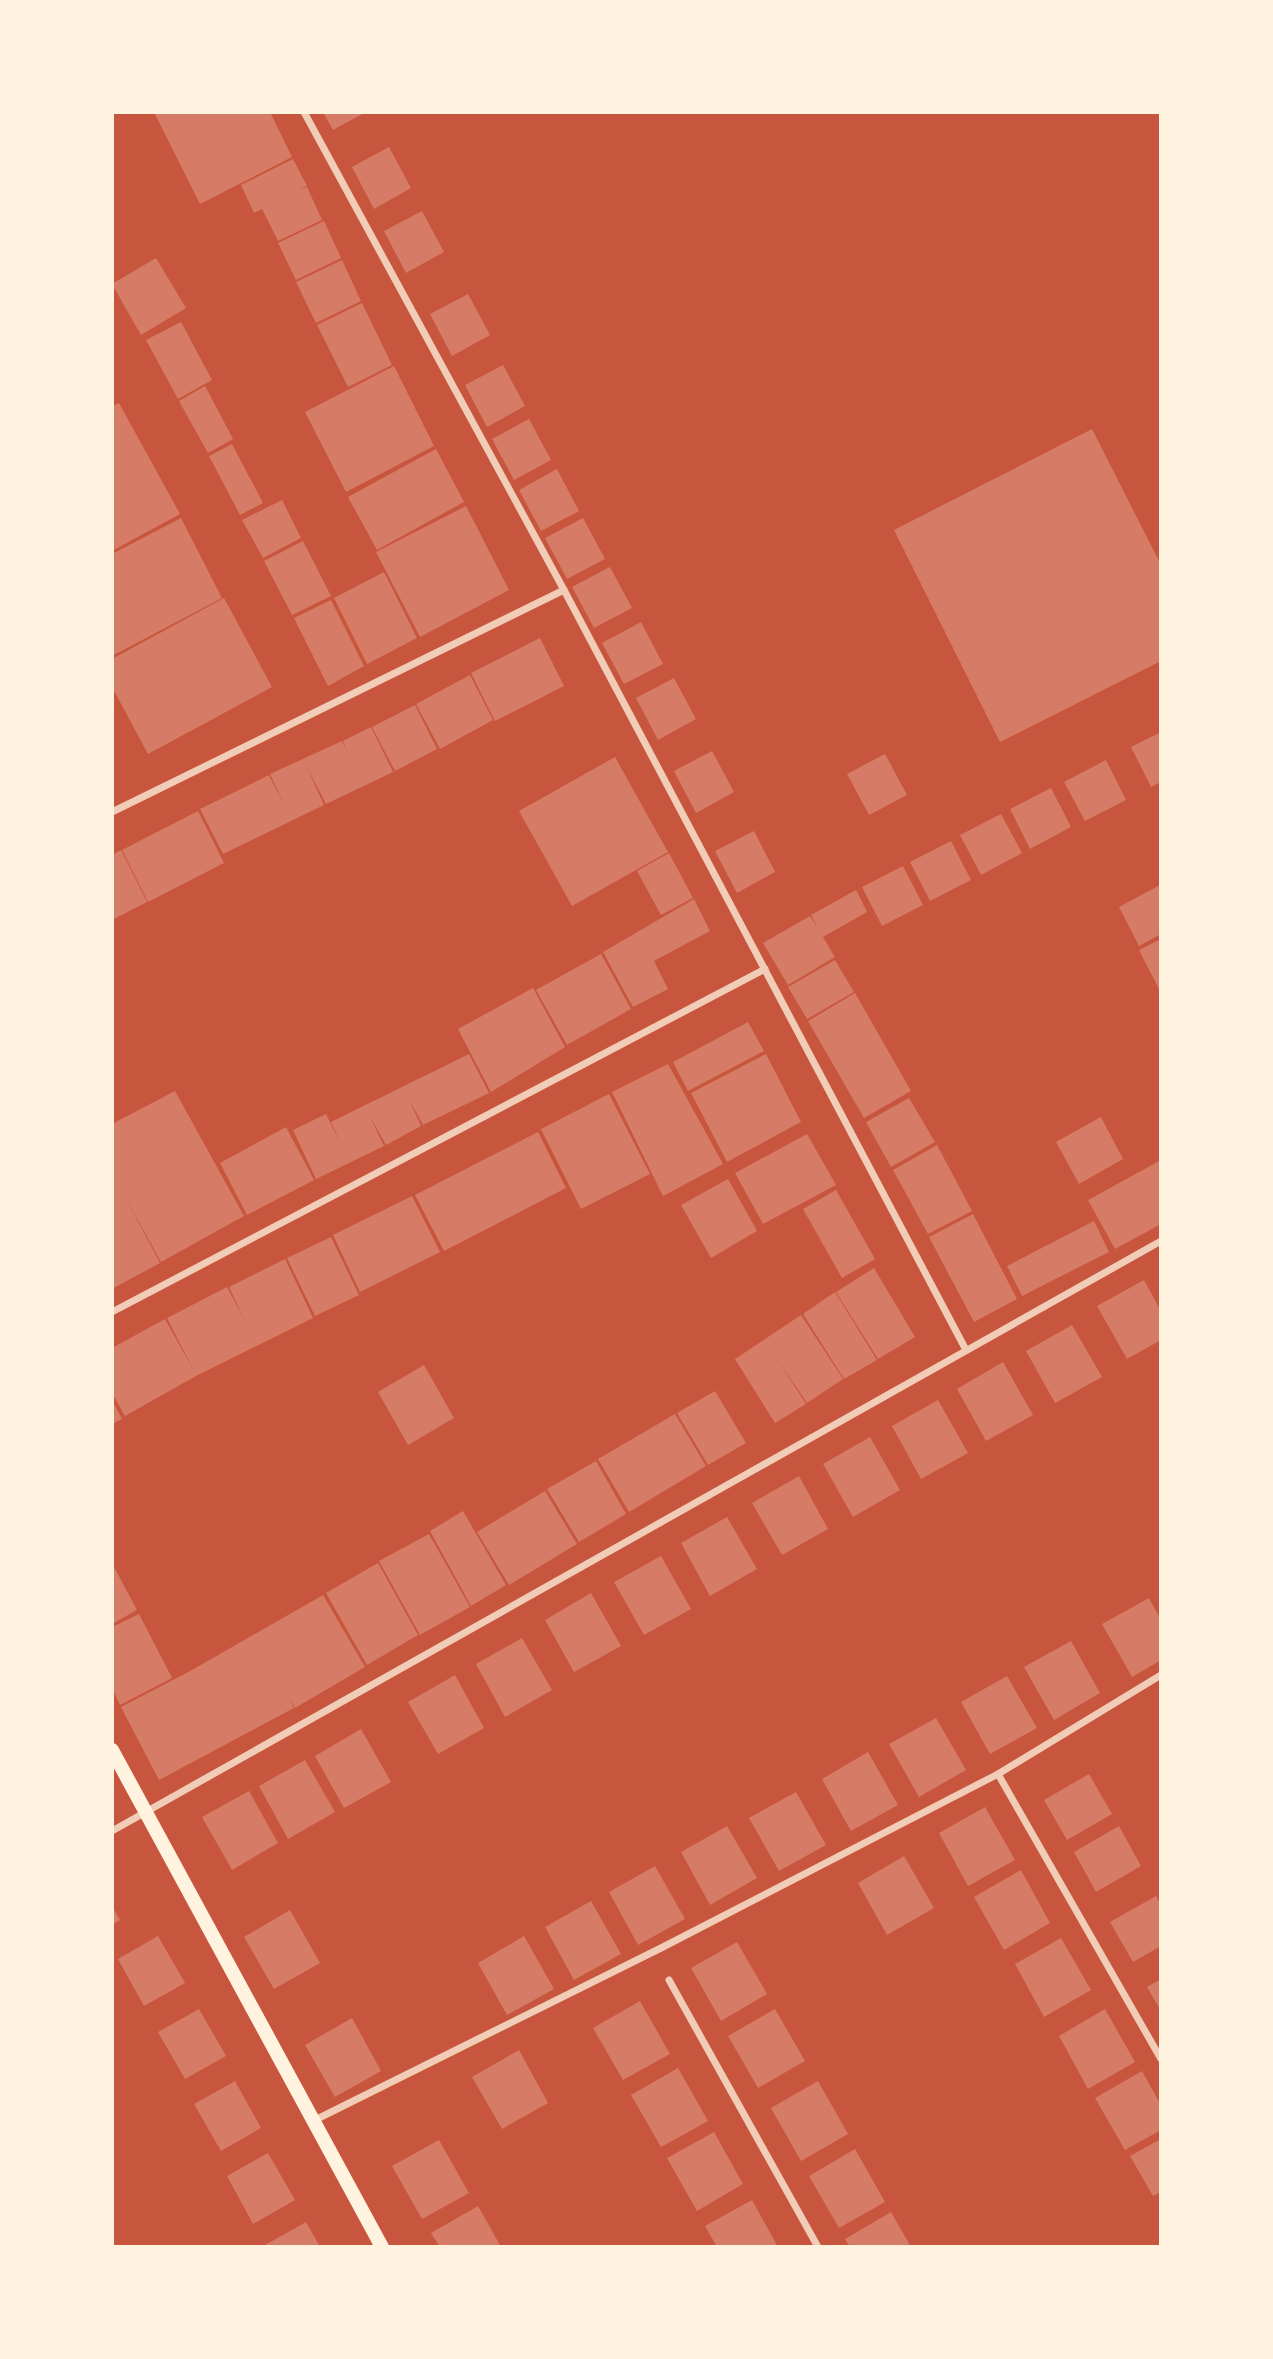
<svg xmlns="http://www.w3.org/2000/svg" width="1273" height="2359" viewBox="0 0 1273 2359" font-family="'Source Sans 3',sans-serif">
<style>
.building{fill:#d67c66}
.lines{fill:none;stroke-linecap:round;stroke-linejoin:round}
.minor{stroke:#f1ccb7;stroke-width:7}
.secondary{stroke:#fff3e0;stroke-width:14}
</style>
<rect width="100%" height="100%" fill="#c8553d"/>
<g class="building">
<polygon points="154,112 270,112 292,157 200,204"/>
<polygon points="323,112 366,112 333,130"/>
<polygon points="389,147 411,188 374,209 352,167"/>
<polygon points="293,159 307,186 298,190 307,187 322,220 278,241 262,209 254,213 241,185"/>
<polygon points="422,211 444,252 406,273 384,231"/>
<polygon points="324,221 341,258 296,280 278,243"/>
<polygon points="156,258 186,308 141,335 112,284"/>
<polygon points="342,260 361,301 316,323 296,282"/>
<polygon points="468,294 490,335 452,356 430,314"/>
<polygon points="362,303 392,365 348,387 317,325"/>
<polygon points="181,322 212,380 178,399 146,340"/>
<polygon points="503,365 525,406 487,427 465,385"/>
<polygon points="394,366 434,446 346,492 305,412"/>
<polygon points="205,386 233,439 208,453 179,401"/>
<polygon points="119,403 180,514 112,551 112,406"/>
<polygon points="529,419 551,460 514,480 492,439"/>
<polygon points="1092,429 1161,565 1161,661 1000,742 894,530"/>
<polygon points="232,444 263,503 240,515 209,456"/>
<polygon points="436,449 464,502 377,550 348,497"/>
<polygon points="557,469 579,511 541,531 519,490"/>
<polygon points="282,500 301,538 263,558 242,520"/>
<polygon points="466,506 509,590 420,637 376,552"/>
<polygon points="181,518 222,598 112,656 112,554"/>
<polygon points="583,518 605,559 567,579 545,538"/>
<polygon points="303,541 331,596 292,615 264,561"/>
<polygon points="610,567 632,608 594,628 572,587"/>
<polygon points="384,572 417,638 367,664 334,598"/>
<polygon points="224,598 272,687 148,754 112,687 112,659"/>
<polygon points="331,600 364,666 328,686 294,618"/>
<polygon points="641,622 663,664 624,684 602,643"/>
<polygon points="540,638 564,686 495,721 471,673"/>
<polygon points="470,675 493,720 440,749 416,704"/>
<polygon points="674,678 696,719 658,740 636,698"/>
<polygon points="415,705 437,749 395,771 372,727"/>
<polygon points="371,727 393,772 326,804 306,765 324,805 223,854 200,809 269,775 285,807 270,774 342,741 347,752 343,741"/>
<polygon points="1161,732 1161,782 1151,787 1131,747"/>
<polygon points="712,751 734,792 696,813 674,771"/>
<polygon points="885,754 907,795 869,815 847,774"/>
<polygon points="615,757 668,852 572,906 519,811"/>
<polygon points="1106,760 1126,800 1085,821 1064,782"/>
<polygon points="1051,788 1071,827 1030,849 1010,809"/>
<polygon points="198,811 224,863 148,902 122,850"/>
<polygon points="1001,814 1022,853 981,875 960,835"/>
<polygon points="754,831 775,872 737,893 715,851"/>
<polygon points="951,841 971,880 930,901 910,862"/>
<polygon points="121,850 147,902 112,920 112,855"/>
<polygon points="669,853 693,898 661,915 637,871"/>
<polygon points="903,866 923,905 882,926 862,887"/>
<polygon points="1160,885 1161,934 1139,946 1119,907"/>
<polygon points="856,890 867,912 823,937 835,957 788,985 763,943 810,916 818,928 811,915"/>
<polygon points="694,899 710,931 654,961 668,989 633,1007 603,952"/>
<polygon points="1161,939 1161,993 1139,950"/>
<polygon points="601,954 631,1009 567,1045 536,990"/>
<polygon points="835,960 854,992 807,1019 788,987"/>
<polygon points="533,988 565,1047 491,1092 458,1029"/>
<polygon points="855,993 911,1091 864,1118 808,1021"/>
<polygon points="748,1022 764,1051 688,1091 673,1062"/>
<polygon points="469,1054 489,1093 423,1125 409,1099 421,1126 386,1145 369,1115 384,1146 316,1179 293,1130 326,1114 341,1144 331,1122"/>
<polygon points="766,1054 801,1122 727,1162 691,1093"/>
<polygon points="668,1064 723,1164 663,1196 612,1092"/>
<polygon points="175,1091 244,1216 161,1262 125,1197 160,1263 112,1289 112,1124"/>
<polygon points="609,1094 650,1174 581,1209 541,1129"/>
<polygon points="909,1098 935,1142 891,1167 866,1122"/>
<polygon points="1101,1117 1123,1159 1079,1184 1056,1142"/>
<polygon points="286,1127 314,1180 247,1215 220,1163"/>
<polygon points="538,1132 566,1188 444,1251 415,1195"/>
<polygon points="807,1134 836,1185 763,1224 735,1173"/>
<polygon points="937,1145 972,1211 928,1234 893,1170"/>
<polygon points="1161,1160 1161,1224 1115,1249 1088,1200"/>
<polygon points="728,1179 757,1231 711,1258 681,1205"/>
<polygon points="836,1190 875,1259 842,1278 803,1209"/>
<polygon points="412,1196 440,1252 360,1292 333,1235"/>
<polygon points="973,1214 1017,1299 974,1322 929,1237"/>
<polygon points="1094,1221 1109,1252 1022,1296 1007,1266"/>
<polygon points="331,1237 359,1295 315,1316 287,1258"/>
<polygon points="285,1259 313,1318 196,1376 125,1416 112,1393 112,1348 165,1319 195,1373 167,1318 227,1287 245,1321 229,1287"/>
<polygon points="874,1268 915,1337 878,1359 836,1292"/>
<polygon points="1144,1280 1161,1311 1161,1340 1127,1359 1097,1306"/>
<polygon points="835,1292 877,1360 844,1379 803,1314"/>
<polygon points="801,1315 843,1379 807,1403 776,1357 806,1404 775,1423 735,1359"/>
<polygon points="1072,1325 1102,1377 1055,1403 1026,1351"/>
<polygon points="1003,1362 1033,1415 986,1441 957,1389"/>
<polygon points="424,1365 454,1418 408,1445 378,1392"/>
<polygon points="715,1391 746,1443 708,1465 677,1413"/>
<polygon points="112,1400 122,1419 112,1424"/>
<polygon points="938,1400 968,1453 921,1479 892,1426"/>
<polygon points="675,1414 706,1466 629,1512 598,1459"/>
<polygon points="870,1437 900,1490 853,1517 823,1464"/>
<polygon points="596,1461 626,1514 579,1542 547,1489"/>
<polygon points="799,1476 828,1529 782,1555 752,1503"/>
<polygon points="545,1491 577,1544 509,1585 477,1532"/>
<polygon points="463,1511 506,1585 471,1606 430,1531"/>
<polygon points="727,1517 757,1569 710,1596 681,1543"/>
<polygon points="429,1534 470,1607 420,1635 379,1561"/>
<polygon points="661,1556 691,1609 644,1635 614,1582"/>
<polygon points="112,1563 137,1610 112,1624"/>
<polygon points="378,1563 418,1635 367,1665 326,1593"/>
<polygon points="591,1593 621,1646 574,1672 545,1620"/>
<polygon points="323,1595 365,1667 295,1708 288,1697 294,1708 159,1780 121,1707 192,1670"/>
<polygon points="1149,1598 1161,1620 1161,1660 1132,1677 1102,1624"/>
<polygon points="139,1614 172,1678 120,1705 112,1688 112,1627"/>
<polygon points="522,1638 552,1690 505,1717 476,1664"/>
<polygon points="1071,1641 1100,1693 1054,1720 1024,1667"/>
<polygon points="455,1675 484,1728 438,1754 408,1702"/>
<polygon points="1007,1676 1037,1728 990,1754 961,1702"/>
<polygon points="936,1718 966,1770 919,1797 889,1744"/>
<polygon points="361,1729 391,1782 344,1808 315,1756"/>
<polygon points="868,1752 898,1805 851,1831 822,1779"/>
<polygon points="305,1760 335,1812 288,1839 259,1786"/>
<polygon points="1089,1774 1112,1814 1067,1840 1044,1800"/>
<polygon points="249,1791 278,1843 232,1870 202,1817"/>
<polygon points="796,1792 826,1845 779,1871 749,1818"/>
<polygon points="985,1807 1015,1860 968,1886 939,1833"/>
<polygon points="727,1826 757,1878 710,1905 681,1852"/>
<polygon points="1119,1826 1141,1866 1096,1892 1074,1852"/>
<polygon points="904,1856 934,1908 887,1935 858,1883"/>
<polygon points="655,1866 685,1919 638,1945 609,1892"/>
<polygon points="1021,1870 1050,1923 1004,1950 974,1897"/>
<polygon points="1156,1896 1161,1905 1161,1946 1133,1962 1110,1922"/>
<polygon points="591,1901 621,1954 574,1980 545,1927"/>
<polygon points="112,1906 120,1920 112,1925"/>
<polygon points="290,1910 320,1963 274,1989 244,1937"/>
<polygon points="158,1936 185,1983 144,2006 118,1959"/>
<polygon points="524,1936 554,1989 507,2015 478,1963"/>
<polygon points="1061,1938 1091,1990 1044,2017 1015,1964"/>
<polygon points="737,1942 767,1994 721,2021 691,1968"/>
<polygon points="1161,1979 1161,2011 1147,1987"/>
<polygon points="640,2001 670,2054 623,2080 593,2028"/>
<polygon points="199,2009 226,2056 185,2079 158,2032"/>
<polygon points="775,2009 805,2061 758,2088 728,2036"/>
<polygon points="1105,2009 1135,2062 1088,2089 1059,2036"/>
<polygon points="352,2018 381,2071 335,2097 305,2045"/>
<polygon points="519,2050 548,2103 502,2129 472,2077"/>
<polygon points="678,2068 708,2121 661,2147 631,2095"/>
<polygon points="1142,2071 1161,2105 1161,2130 1125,2150 1095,2098"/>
<polygon points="235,2081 261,2128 221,2151 194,2104"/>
<polygon points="818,2081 848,2134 801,2161 771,2108"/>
<polygon points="714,2132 743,2184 697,2211 667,2158"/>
<polygon points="1161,2139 1161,2192 1153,2196 1130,2156"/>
<polygon points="439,2140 469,2193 422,2219 392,2166"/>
<polygon points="855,2149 885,2202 839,2228 809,2176"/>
<polygon points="268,2153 295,2200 253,2224 227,2176"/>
<polygon points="752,2200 778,2247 717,2247 705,2226"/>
<polygon points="478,2206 501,2247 440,2247 431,2233"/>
<polygon points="891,2212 911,2247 850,2247 845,2239"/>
<polygon points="306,2222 320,2247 266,2247 265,2245"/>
</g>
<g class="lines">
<g class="minor">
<polyline points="304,112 564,590 966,1350"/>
<polyline points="112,812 564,590"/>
<polyline points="112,1312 765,969"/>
<polyline points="998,1774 1161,2059"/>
<polyline points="112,1831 1161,1241"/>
<polyline points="669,1980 818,2247"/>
<polyline points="313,2121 663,1947 998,1774 1161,1675"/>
</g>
<polyline class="secondary" points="112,1750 382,2247"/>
</g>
<rect width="1273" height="2359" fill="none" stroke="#fff3e0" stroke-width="228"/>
</svg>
